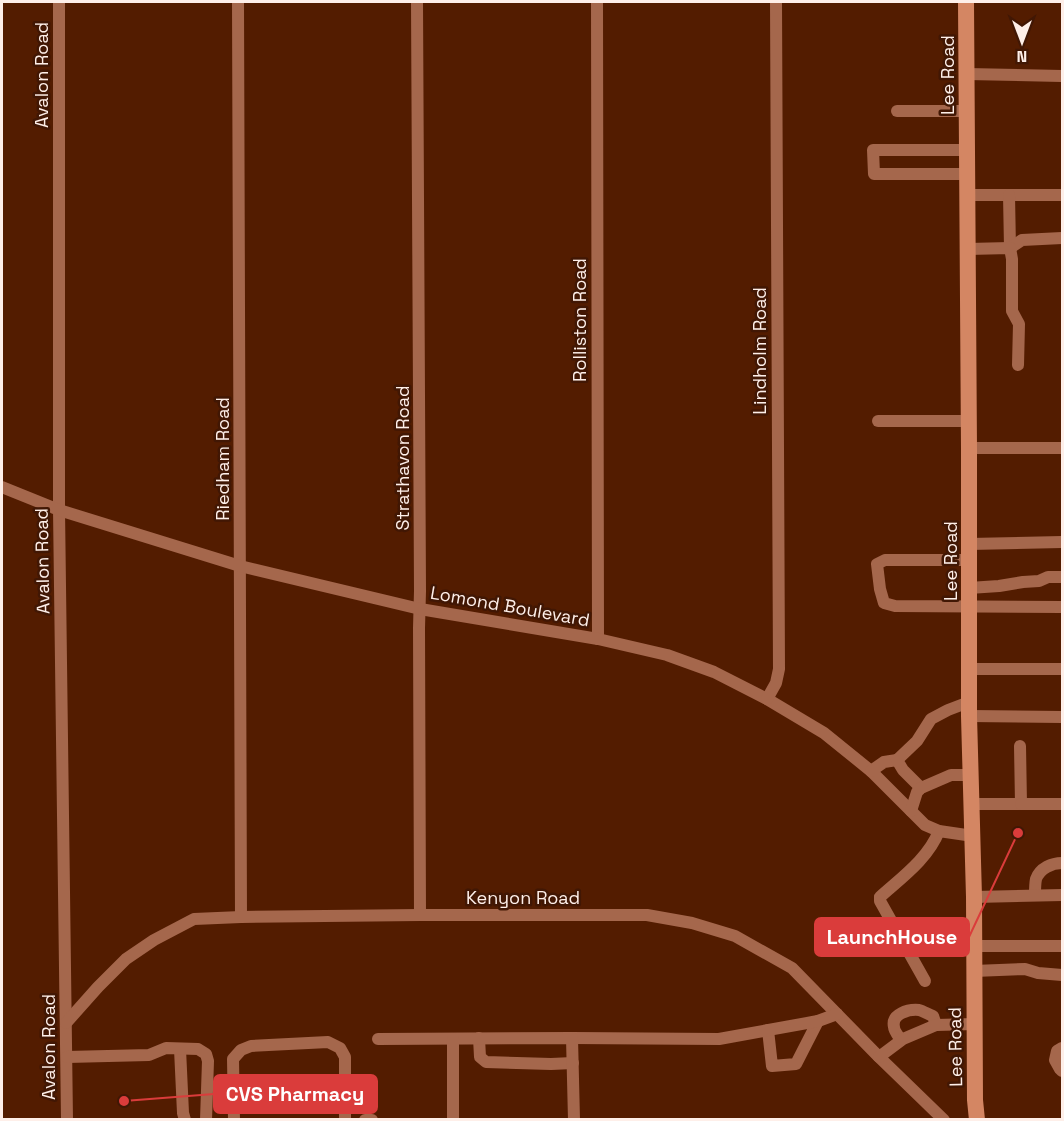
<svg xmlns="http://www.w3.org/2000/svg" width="1064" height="1121" viewBox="0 0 1064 1121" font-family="'Space Grotesk',sans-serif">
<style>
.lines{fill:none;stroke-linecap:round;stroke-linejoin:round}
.minor{stroke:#a5674c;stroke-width:12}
.major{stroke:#d48663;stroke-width:16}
.labels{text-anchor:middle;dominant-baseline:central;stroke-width:5;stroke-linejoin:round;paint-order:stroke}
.street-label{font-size:18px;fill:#feefe9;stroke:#411704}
.leader{fill:none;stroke:#da3c3b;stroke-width:2}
.callout-dot{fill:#da3c3b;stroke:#411704;stroke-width:2}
.callout{fill:#da3c3b;stroke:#da3c3b;stroke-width:2}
.callout-label{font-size:20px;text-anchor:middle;font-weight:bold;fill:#fff}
</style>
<rect width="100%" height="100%" fill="#531c00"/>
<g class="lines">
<g class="minor">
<polyline points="59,2 59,510 67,1120"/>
<polyline points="238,2 241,917"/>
<polyline points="417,2 420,591 419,628 420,915"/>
<polyline points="597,2 598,639"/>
<polyline points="967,74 1062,76"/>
<polyline points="897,111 967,111"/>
<polyline points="967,150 873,150 874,174 967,174"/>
<polyline points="968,195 1062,195"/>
<polyline points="1009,195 1010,248"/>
<polyline points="1010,248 1022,240 1062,238"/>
<polyline points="968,249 1010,248 1012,259 1012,311 1019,324 1018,365"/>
<polyline points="878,421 969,421"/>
<polyline points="969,448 1062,448"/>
<polyline points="2,487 59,510 240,566 420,609 598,639 667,655 714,672 767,699 824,733 871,771 925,825 939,831 973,836"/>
<polyline points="969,544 1062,542"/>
<polyline points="969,560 885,560 877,564 880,589 884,603 895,606 1062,607"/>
<polyline points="969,588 999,586 1023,582 1039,581 1048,577 1062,577"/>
<polyline points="969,669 1062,669"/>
<polyline points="767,699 776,683 779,669 776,2"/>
<polyline points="969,716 1062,717"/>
<polyline points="871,771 884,762 897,760"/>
<polyline points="921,788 903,770 897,760 917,741 931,719 948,710 969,702"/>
<polyline points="972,804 1021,804 1020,746"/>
<polyline points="1021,804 1062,804"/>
<polyline points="911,811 917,792 921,788 951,775 971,775"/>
<path d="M1035 895C1035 891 1035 884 1036 879 1040 868 1052 863 1062 863"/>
<polyline points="974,897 1062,895"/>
<polyline points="974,946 1062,946"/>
<polyline points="974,971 1025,969 1038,973 1062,975"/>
<path d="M925 981 880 901V897C901 878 928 859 939 831"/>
<polyline points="66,1023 98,987 126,959 154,940 194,919 241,917 420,915 647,915 692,923 735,936 792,968 879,1057 944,1120"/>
<polyline points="768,1030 772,1066 796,1064 818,1021"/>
<polyline points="479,1038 480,1057 486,1062 551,1064 573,1063"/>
<polyline points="572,1038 719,1039 818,1021 837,1014"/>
<polyline points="378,1039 572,1038 574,1120"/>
<polyline points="453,1039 453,1120"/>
<path d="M901 1040C899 1037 894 1031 894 1027 891 1014 908 1009 919 1010 923 1011 928 1014 933 1016L936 1025"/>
<polyline points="1062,1048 1057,1051 1055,1060 1060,1069 1062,1071"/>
<polyline points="180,1049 183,1113 185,1120"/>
<polyline points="67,1057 149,1055 166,1048 198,1049 206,1054 208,1061 206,1120"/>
<polyline points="879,1057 903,1039 936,1025 975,1024"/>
<polyline points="234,1120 233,1059 241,1050 251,1046 328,1042 340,1048 345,1057 345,1120"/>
<polyline points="365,1120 372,1120"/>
</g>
<polyline class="major" points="966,2 969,448 969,716 974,897 975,1100 977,1120"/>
</g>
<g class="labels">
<g class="street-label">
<text transform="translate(41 75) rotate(-90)">Avalon Road</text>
<text transform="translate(947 75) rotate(-90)">Lee Road</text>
<text transform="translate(579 320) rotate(-90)">Rolliston Road</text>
<text transform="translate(759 351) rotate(-90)">Lindholm Road</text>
<text transform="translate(402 458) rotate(-90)">Strathavon Road</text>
<text transform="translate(222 459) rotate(-90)">Riedham Road</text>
<text transform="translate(42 561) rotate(-91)">Avalon Road</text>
<text transform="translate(950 561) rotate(-90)">Lee Road</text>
<text transform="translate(510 606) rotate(10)">Lomond Boulevard</text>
<text x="523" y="897">Kenyon Road</text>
<text transform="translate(48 1047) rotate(-90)">Avalon Road</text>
<text transform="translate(955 1047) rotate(-91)">Lee Road</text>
</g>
</g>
<path class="leader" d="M1018 833L969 937M124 1101L214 1094"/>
<g class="callout-dot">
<circle cx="1018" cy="833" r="6"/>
<circle cx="124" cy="1101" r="6"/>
</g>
<g class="callout">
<rect x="815" y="918" width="154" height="38" rx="6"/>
<rect x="214" y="1075" width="163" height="38" rx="6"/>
</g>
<g class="callout-label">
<text x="892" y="944">LaunchHouse</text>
<text x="295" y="1101">CVS Pharmacy</text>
</g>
<rect width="1064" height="1121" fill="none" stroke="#feefe9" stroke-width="6"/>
<g transform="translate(1022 42) rotate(180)" stroke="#411704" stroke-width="4.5" paint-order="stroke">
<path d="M0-4.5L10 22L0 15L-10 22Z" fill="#feefe9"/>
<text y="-9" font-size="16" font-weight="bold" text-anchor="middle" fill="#feefe9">N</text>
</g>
</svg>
